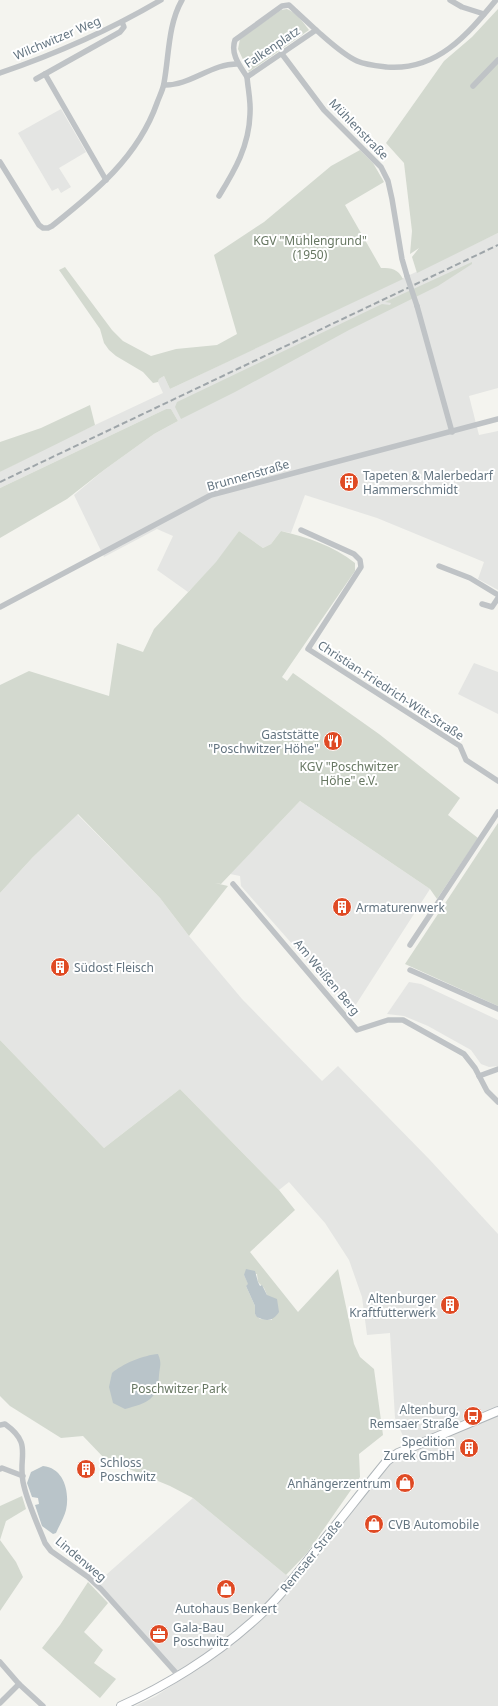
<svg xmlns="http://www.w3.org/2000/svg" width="498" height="1706" viewBox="0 0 498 1706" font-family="'Noto Sans',sans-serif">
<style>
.built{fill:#e4e5e3}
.green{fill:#d3d9cf;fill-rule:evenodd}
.water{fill:#b9c4c9}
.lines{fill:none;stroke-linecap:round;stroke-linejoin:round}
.secondary-casing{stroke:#afb5b9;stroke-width:10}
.street{stroke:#bfc3c6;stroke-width:5.5}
.secondary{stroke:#fff;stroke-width:8}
.rail{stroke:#9ea5a9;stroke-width:2;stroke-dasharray:6 3;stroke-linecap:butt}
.street-bridge{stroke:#bfc3c6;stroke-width:5.5}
.labels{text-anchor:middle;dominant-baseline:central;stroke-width:4;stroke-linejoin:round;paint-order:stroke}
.street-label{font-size:12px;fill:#637480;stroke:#fff}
.park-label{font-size:12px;fill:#677762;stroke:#fff}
.poi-label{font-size:12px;fill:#637480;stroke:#fff;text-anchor:start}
</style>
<rect width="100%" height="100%" fill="#f4f4ef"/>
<g class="built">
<polygon points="61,109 86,152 59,168 71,187 61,193 58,188 52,191 18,133"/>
<polygon points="498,233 498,388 469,396 479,435 498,431 498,590 478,579 484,562 377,518 305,495 291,533 281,531 271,544 263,548 239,531 217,562 188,592 157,570 173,536 157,529 104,557 74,495 104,470 154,434 178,421 171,409 166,409 0,488 0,472 46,448 163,393 158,382 159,379 164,376 170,389"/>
<polygon points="474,663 498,672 498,714 458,694"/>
<polygon points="300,801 430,889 355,1006 332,989 241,886 240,876 230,874"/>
<polygon points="77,814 160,898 189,936 242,999 322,1081 338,1066 430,1160 498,1234 498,1706 135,1706 156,1696 183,1678 98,1582 193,1498 286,1575 299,1580 359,1503 391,1464 411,1454 395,1418 390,1333 367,1335 362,1297 349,1260 325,1223 289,1182 279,1190 180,1089 104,1148 0,1040 0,893 33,857"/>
<polygon points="409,982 421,984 498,1020 498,1066 489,1067 481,1064 471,1050 428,1026 404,1016 387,1014"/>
</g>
<g class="green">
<path d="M287 9C297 13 303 22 309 30L249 72 238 49 240 39 281 10Z"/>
<polygon points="498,9 498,233 417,273 412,257 419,248 410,254 412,231 404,163 386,143 444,61 472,37"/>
<path d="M360 150 373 163 384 182 345 205 381 268C392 268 398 269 403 279L170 389 164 376 159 379 158 382 153 383 143 372 116 356 109 350 104 343 100 329 59 270 65 267 112 330 123 341 151 356 176 349 217 345 237 334 214 255 264 222 331 166Z"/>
<polygon points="472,262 472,264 438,286 349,330 235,392 181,419 175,407 177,402 382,304 390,305 391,303 385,302"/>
<polygon points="90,405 95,425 0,472 0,442 41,428"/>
<polygon points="166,409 171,409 178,421 154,434 104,470 67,499 0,538 0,488"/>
<path d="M239 531 263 548 271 544 281 531C307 537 334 546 355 563V571L282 677 287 681 293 673 379 734 460 798 448 815 478 838 437 899 430 889 300 801 221 884 215 883 228 886 189 936 160 898 78 814 33 857 0 893V685L29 671 109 696 117 643 143 652 154 629 216 562Z"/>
<polygon points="498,823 498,1006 405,964"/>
<path d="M0 1040 104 1148 180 1089 279 1190 295 1210 250 1252 298 1312 338 1269 354 1344 360 1357 374 1369 383 1435 359 1454 360 1477 307 1553 286 1575 193 1498 170 1486 105 1459 83 1436 61 1438 10 1406 0 1396ZM257 1274 258 1282 264 1288 267 1295 272 1320 260 1319 255 1314V1306L246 1286 249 1285 244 1275Z"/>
<polygon points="22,1496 26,1509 6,1521 0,1540 16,1562 23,1577 0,1611 0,1506"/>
<polygon points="88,1582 108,1603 84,1632 103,1650 94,1663 116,1679 100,1698 42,1648 60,1625"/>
</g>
<g class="water">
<path d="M246 1269 255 1271 258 1282 260 1286 262 1285 267 1295 277 1299 279 1312C273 1321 267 1322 257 1317L255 1314V1306L246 1286 248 1284 244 1275Z"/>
<path d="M158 1354C162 1364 160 1365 159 1375 158 1400 147 1403 125 1409L113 1403 109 1387 112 1373C122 1364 144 1355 158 1354Z"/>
<path d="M43 1466C64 1468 70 1492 66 1510 64 1518 59 1526 56 1533L53 1534 42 1526 35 1505 39 1504 38 1498 32 1497 27 1483 31 1472Z"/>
</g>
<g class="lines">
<g class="secondary-casing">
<path id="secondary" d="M121 1706C166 1686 214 1656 251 1623 277 1601 298 1573 319 1546 342 1518 364 1489 387 1461L398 1453 498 1411"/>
</g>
<g class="street">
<polyline points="450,0 462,7 484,14"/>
<path d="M289 5 316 30 247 77C240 66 230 54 235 40L282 6Z"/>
<path d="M316 30C329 41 342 54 357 61 366 65 378 66 387 67 437 71 467 35 496 0"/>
<polyline points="282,54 324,110 381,167 388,181 392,199 402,259 407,276"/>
<path d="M0 73C56 54 110 30 161 0"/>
<polyline points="45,74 106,180"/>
<polyline points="36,79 120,32 124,27 122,22"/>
<path d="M164 85C190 86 212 63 238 64"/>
<polyline points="473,86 498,60"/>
<path d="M0 162 39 225 43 228H48L52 226C95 192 138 157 157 103 159 97 163 90 164 83 169 56 168 24 182 0"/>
<path d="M219 196C235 170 249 146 250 114 251 102 248 89 247 77"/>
<polyline points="417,306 452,432"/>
<polyline points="301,530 354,554 360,560 361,567 308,649 460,746 466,760 498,781"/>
<polyline points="439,566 470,578 498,595"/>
<polyline points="482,604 492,607 498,598"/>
<polyline points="0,607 211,495 498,419"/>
<polyline points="233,884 357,1030 388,1020 403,1020 464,1054 475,1068 487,1091 498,1102"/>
<polyline points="410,945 498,812"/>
<polyline points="410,970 498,1009"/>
<polyline points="479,1076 498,1069"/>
<path d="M0 1425 5 1424C33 1444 18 1455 23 1482 27 1502 38 1525 45 1543L51 1551 88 1577 101 1589 178 1675"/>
<polyline points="0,1469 2,1468 23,1476"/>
<polyline points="0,1662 19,1684 43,1706"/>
<polyline points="0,1703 19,1684"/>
</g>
<use href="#secondary" class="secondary"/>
<polyline class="rail" points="0,482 498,245"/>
<polyline class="street-bridge" points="407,276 417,306"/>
</g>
<defs>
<g id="building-disc" transform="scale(1)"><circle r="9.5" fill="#df4a24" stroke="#fff"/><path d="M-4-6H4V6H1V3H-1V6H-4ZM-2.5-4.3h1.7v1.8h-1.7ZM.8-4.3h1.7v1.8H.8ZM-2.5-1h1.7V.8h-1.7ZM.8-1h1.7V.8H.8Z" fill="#fff"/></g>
<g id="restaurant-disc" transform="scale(1)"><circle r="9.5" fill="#df4a24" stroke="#fff"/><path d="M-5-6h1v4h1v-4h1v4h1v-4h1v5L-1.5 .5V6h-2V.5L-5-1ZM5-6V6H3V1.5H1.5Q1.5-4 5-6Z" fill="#fff"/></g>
<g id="bus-disc" transform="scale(1)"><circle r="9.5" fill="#df4a24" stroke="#fff"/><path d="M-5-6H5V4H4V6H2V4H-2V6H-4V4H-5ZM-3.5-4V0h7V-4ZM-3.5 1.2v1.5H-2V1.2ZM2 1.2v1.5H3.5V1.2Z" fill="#fff"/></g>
<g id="shop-disc" transform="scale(1)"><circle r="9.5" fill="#df4a24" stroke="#fff"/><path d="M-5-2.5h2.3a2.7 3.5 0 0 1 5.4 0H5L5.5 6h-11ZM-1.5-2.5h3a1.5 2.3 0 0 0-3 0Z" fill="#fff"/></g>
<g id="office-disc" transform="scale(1)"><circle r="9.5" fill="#df4a24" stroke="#fff"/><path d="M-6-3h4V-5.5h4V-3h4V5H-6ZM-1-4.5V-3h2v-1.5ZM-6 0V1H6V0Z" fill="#fff"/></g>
</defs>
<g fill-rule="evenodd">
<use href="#building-disc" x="349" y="482"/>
<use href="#restaurant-disc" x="333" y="741"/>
<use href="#building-disc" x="342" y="907"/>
<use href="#building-disc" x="60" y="967"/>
<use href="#building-disc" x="450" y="1305"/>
<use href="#bus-disc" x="473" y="1416"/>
<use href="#building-disc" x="469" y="1448"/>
<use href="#building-disc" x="86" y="1469"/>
<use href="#shop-disc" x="405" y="1483"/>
<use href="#shop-disc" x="374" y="1524"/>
<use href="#shop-disc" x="226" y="1589"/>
<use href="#office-disc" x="159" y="1634"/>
</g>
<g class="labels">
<g class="street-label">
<text transform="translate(57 38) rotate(-23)">Wilchwitzer Weg</text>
<text transform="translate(272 47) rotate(-34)">Falkenplatz</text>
<text transform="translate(359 129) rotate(46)">Mühlenstraße</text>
<text transform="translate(248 475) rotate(-16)">Brunnenstraße</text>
<text transform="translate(391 690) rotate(33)">Christian-Friedrich-Witt-Straße</text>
<text transform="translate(327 977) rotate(50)">Am Weißen Berg</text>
<text transform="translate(311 1556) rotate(-51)">Remsaer Straße</text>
<text transform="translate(81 1559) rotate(40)">Lindenweg</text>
</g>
<g class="park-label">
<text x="310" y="240">KGV "Mühlengrund"<tspan x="310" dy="14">(1950)</tspan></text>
<text x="349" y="766">KGV "Poschwitzer<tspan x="349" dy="14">Höhe" e.V.</tspan></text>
<text x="179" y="1388">Poschwitzer Park</text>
</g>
<g class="poi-label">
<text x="363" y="475">Tapeten &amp; Malerbedarf<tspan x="363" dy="14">Hammerschmidt</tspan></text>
<text x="319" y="734" text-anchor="end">Gaststätte<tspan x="319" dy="14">"Poschwitzer Höhe"</tspan></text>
<text x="356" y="907">Armaturenwerk</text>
<text x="74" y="967">Südost Fleisch</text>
<text x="436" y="1298" text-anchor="end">Altenburger<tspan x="436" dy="14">Kraftfutterwerk</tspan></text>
<text x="459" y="1409" text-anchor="end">Altenburg,<tspan x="459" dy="14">Remsaer Straße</tspan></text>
<text x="455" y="1441" text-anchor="end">Spedition<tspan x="455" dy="14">Zurek GmbH</tspan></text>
<text x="100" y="1462">Schloss<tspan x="100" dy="14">Poschwitz</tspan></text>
<text x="391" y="1483" text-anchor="end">Anhängerzentrum</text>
<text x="388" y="1524">CVB Automobile</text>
<text x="226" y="1608" text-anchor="middle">Autohaus Benkert</text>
<text x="173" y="1627">Gala-Bau<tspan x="173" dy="14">Poschwitz</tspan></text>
</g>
</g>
</svg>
